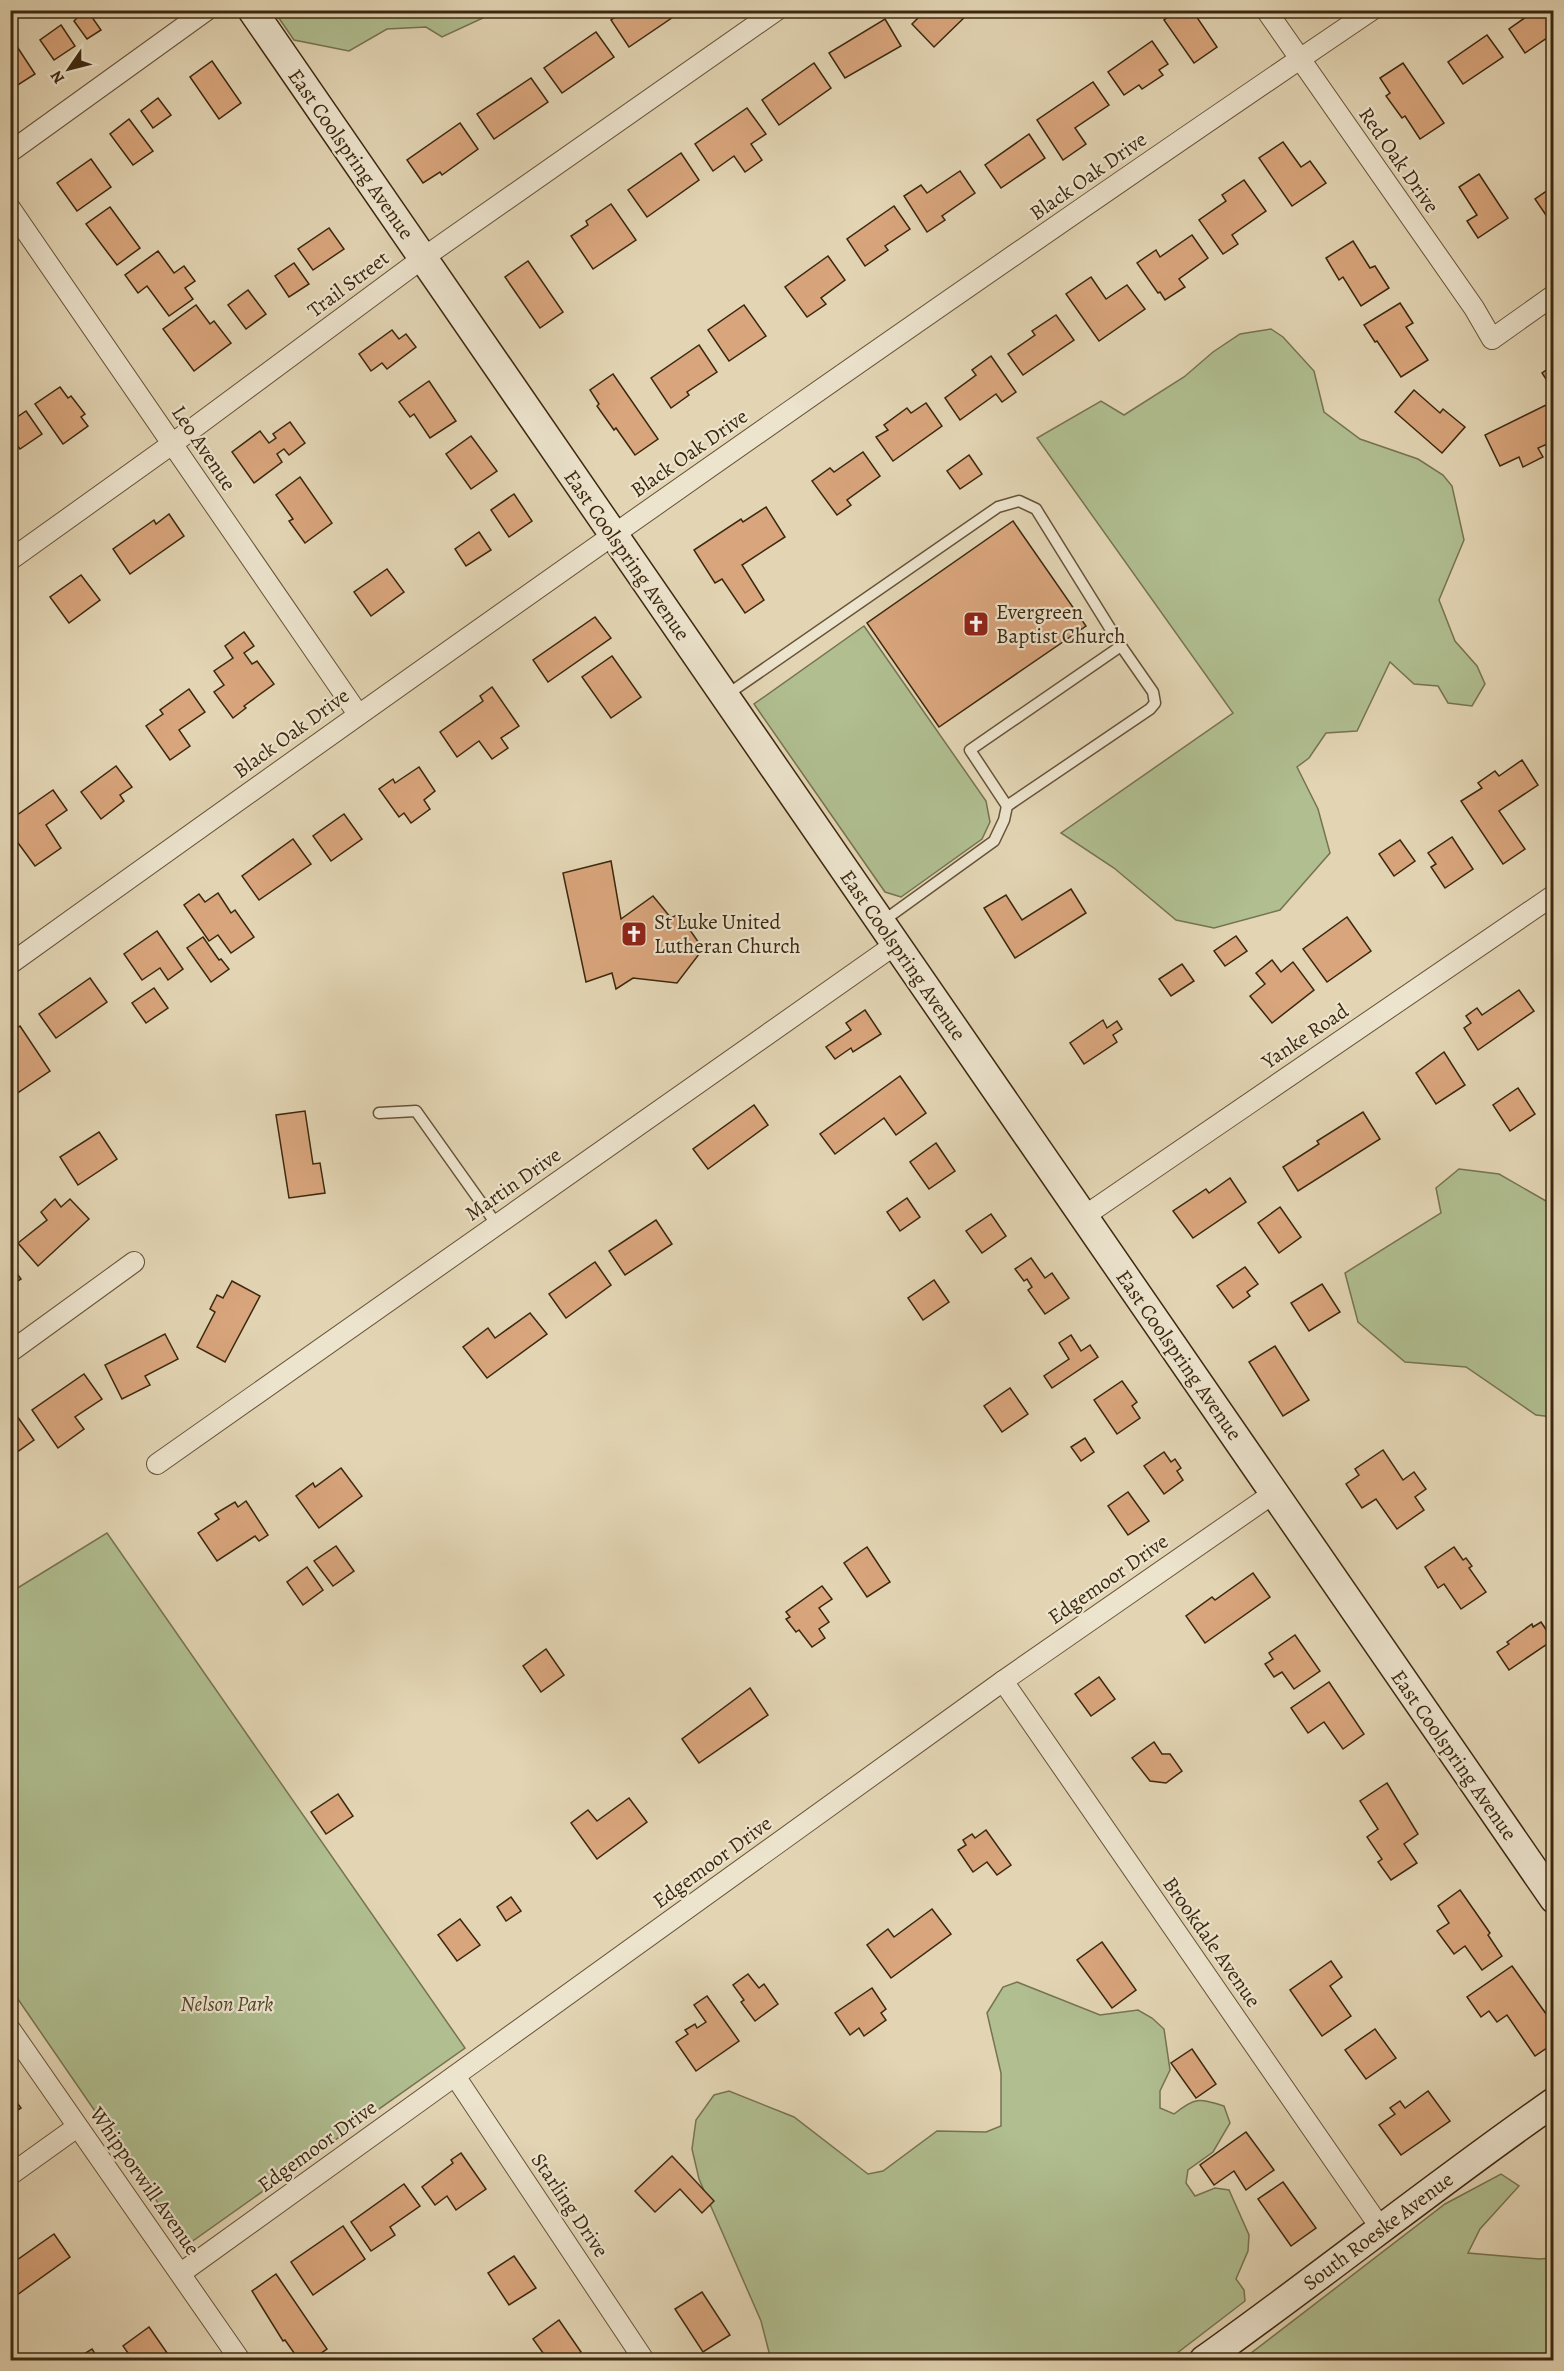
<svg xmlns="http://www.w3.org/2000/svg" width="1564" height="2371" viewBox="0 0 1564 2371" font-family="Alegreya,serif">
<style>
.green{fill:#b0be90;stroke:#767350;stroke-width:1.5}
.building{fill:#d9a57c;stroke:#3c280f;stroke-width:1.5}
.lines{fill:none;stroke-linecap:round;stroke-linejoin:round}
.lane-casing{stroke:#665338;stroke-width:13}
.street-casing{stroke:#665338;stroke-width:22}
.secondary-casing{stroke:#3c280f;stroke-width:31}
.lane{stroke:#ede4ce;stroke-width:10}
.street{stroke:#ede4ce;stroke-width:20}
.secondary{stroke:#ede4ce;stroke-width:28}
.labels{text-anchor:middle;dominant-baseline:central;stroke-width:4.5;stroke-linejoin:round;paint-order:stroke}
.street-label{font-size:21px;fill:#3c280f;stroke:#ede4ce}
.poi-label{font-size:21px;fill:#3c280f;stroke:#ede4ce;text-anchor:start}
.park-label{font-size:21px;font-style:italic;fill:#534629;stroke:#ede4ce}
</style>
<rect width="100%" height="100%" fill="#e3d5b4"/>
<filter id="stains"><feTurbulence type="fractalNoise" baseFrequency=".00333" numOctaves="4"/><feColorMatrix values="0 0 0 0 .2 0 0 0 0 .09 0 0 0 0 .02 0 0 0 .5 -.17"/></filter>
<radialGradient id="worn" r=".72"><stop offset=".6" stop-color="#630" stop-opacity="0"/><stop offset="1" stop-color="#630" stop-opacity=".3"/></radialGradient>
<g class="green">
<polygon points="274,11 498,11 442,37 426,27 387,29 349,51 294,40"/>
<polygon points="1271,329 1283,337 1314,371 1324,412 1360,439 1418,459 1443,475 1452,486 1464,540 1439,600 1455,641 1477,666 1485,684 1472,706 1448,703 1438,686 1414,684 1390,662 1357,731 1326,733 1309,758 1297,767 1318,809 1330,853 1280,910 1214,928 1176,920 1114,868 1061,833 1233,713 1037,438 1101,401 1124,415 1184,377 1213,352 1240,334"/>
<polygon points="864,626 986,801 990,822 982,839 901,897 885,892 754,704"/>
<polygon points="1459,1169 1499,1174 1553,1205 1553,1417 1536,1415 1466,1367 1405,1362 1358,1322 1345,1273 1441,1213 1436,1188"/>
<polygon points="107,1533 465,2048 187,2245 11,1989 11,1592"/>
<path d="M1017 1982 1100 2015 1138 2010 1152 2018 1164 2029 1170 2070 1160 2091V2108L1174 2114C1195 2097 1198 2098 1224 2106L1230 2123 1213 2152 1188 2170 1186 2183 1195 2196 1215 2188 1229 2190 1249 2235 1248 2251 1236 2279 1244 2290 1245 2301 1168 2360H771L761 2321 699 2179 692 2149 696 2120 714 2095 729 2091 794 2117 868 2174 883 2171 937 2131 986 2132 1001 2126V2073L987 2013 1003 1987Z"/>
<polygon points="1501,2174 1519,2186 1480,2229 1468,2253 1539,2259 1553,2258 1553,2360 1242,2360 1445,2204"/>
</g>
<g class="building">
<polygon points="82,10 87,10 101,30 87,39 74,21 77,18 75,15"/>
<polygon points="624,10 677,10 679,13 629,47 611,20"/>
<polygon points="926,10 972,10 934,47 912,24"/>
<polygon points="1177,10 1192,10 1217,47 1194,63 1164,20"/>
<polygon points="1536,10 1554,10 1554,33 1525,53 1509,29"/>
<polygon points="885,19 901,46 845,78 829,53"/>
<polygon points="61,25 75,46 54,60 40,40"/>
<polygon points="596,32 614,57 562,93 544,68"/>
<polygon points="1487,35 1503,57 1463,84 1448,62"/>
<polygon points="1152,41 1168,64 1159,70 1163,75 1142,89 1139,85 1124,95 1108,72"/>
<polygon points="16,45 35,74 10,90 10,48"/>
<polygon points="212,61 241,103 219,119 190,77"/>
<polygon points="814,63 831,88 779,125 762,100"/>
<polygon points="1403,63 1444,123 1420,139 1405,116 1402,118 1386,96 1390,93 1380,78"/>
<polygon points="531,78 548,102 494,139 477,114"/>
<polygon points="1093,82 1109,105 1075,128 1086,144 1063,160 1037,120"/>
<polygon points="158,98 171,115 153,128 141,111"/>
<polygon points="747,108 766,134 751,144 762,160 745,172 734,156 713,171 695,144"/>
<polygon points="129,119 153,151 133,165 110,134"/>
<polygon points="460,123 478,149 442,175 440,172 423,183 407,160"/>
<polygon points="1029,134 1045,158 1001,188 985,165"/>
<polygon points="1283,142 1301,167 1310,161 1326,183 1292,206 1259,158"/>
<polygon points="681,153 699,180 647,217 628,190"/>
<polygon points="91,159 111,187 77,211 57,183"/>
<polygon points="960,171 975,193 942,216 945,220 927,232 904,196 921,185 927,193"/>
<polygon points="1479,174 1508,218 1478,238 1467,221 1477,215 1459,187"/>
<polygon points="1244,180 1266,211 1232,235 1238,244 1223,254 1199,220 1226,201 1222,195"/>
<polygon points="1554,186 1554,219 1550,221 1535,199"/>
<polygon points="611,204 636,240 593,269 571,236 588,225 586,221"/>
<polygon points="894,206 910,229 885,246 888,250 865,266 847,239"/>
<polygon points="110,207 140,248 117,265 86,224"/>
<polygon points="329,228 344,249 313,270 298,249"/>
<polygon points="1192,235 1208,258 1179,279 1185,287 1165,300 1160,292 1158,293 1137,263 1156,250 1160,257"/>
<polygon points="1353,241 1370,268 1375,266 1389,288 1361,306 1343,277 1339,280 1326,258"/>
<polygon points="158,251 174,273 184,266 195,281 185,288 193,299 169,316 147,286 138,293 125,275"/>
<polygon points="828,256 845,280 821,298 826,304 807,317 785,287"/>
<polygon points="528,261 563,312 540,328 505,277"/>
<polygon points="294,263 309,284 289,297 275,276"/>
<polygon points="1091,277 1106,299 1127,285 1145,309 1099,341 1066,294"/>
<polygon points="248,290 266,314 246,329 228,305"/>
<polygon points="1400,303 1413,323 1406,327 1428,360 1401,377 1377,341 1375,342 1364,325"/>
<polygon points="196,305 210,324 214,321 231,343 194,371 163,329"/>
<polygon points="744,305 766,336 729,361 708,330"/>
<polygon points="1056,315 1074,340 1023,375 1008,354 1035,335 1032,331"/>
<polygon points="392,330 399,339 406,334 416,347 387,369 382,363 371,371 359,354"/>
<polygon points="699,345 717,372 687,392 689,395 671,408 651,378"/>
<polygon points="991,356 1016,392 1002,402 996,394 960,420 945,398 976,375 972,370"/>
<polygon points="1554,365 1554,391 1542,373"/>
<polygon points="613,374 658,439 635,455 616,428 614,430 597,406 599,404 590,390"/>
<polygon points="429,381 456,421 430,438 414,414 410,417 399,402"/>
<polygon points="60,387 68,398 71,396 85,414 81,417 88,426 63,444 35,404"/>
<polygon points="1414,390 1440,413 1443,409 1465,427 1442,453 1395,412"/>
<polygon points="926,403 942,426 893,461 876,437 888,430 884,425 907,408 911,413"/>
<polygon points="1546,405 1554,420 1554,441 1538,448 1543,457 1523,467 1519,457 1500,466 1485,435"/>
<polygon points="26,411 42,434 20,449 10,436 10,422"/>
<polygon points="290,422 305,443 289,455 284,449 277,454 282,462 254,483 232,452 260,431 269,443 276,438 273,434"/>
<polygon points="471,436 497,471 471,489 446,454"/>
<polygon points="863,452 880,476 847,500 851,505 837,515 812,481 830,468 834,472"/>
<polygon points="969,455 982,474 960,489 947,471"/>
<polygon points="300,477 332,523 305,543 289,521 293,519 276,495"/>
<polygon points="514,494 532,521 509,537 491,510"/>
<polygon points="766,507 785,537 742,565 764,600 745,613 722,579 715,583 694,550 741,519 743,522"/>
<polygon points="169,514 184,536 130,574 113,549 154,520 156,524"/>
<polygon points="1013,521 1086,626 939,727 867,623"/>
<polygon points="479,532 491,550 466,566 455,549"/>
<polygon points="387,569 404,592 371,616 354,592"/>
<polygon points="81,575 100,600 69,623 50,597"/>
<polygon points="595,617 611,638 548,682 533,660"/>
<polygon points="244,632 254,646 244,653 252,664 257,661 274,684 244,706 246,708 233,718 214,692 224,685 214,671 233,658 225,646"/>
<polygon points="612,656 641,697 611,718 582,677"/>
<polygon points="492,687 519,726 501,738 508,748 492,759 479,741 457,757 440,732 483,701 480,696"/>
<polygon points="189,689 205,712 179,730 190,746 170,760 146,726 163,714 160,710"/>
<polygon points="1522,760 1538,785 1499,811 1525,849 1503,864 1461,801 1482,788 1478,783 1495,771 1499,776"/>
<polygon points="116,766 132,787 120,795 124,801 101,819 81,792"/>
<polygon points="419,767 435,791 424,800 430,809 411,823 404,813 399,817 379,789 393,779 395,783"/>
<polygon points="53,790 67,810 46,825 61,848 35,866 10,832 10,820"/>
<polygon points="344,814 362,839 331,861 313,836"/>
<polygon points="1452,837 1473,869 1445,888 1431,867 1436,864 1428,853"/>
<polygon points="293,839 311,864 259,900 242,876"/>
<polygon points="1400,840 1415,861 1394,876 1379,854"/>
<polygon points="611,861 621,919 653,896 671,918 679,914 703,949 677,983 633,978 616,989 612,973 586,982 563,873"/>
<polygon points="1071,889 1086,913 1015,958 984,908 1006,895 1022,920"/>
<polygon points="218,893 231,913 235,910 254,937 231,953 218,935 209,941 184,905 199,894 205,902"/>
<polygon points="1347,917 1371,951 1327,982 1303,949"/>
<polygon points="157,931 183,969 168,980 160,968 142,980 124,954"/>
<polygon points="1236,936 1247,951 1225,966 1214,951"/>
<polygon points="203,937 219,960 221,959 229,969 211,982 187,948"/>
<polygon points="1272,960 1281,972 1293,962 1314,990 1272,1023 1250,996 1265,984 1256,973"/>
<polygon points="1182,964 1194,981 1171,996 1159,979"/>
<polygon points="90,978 107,1002 56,1038 39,1014"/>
<polygon points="154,988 168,1008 146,1023 132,1003"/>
<polygon points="1519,990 1534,1011 1478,1050 1464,1028 1471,1023 1466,1016 1477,1008 1482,1015"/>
<polygon points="865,1010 881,1034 853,1052 851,1048 835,1059 826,1047 851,1030 846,1023"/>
<polygon points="1103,1020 1107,1028 1117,1021 1122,1029 1113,1035 1117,1042 1084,1064 1070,1043"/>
<polygon points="20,1026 50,1071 10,1098 10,1068 16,1064 10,1057 10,1033"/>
<polygon points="1444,1052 1465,1085 1436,1104 1416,1073"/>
<polygon points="900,1076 926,1113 896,1135 884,1118 835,1154 820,1134"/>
<polygon points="1518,1088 1535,1114 1510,1131 1493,1105"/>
<polygon points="754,1105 768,1125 708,1169 693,1149"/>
<polygon points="305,1111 313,1164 320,1163 325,1193 289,1198 276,1115"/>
<polygon points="1363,1112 1380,1139 1298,1191 1283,1167 1319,1144 1317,1141"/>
<polygon points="99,1132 117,1159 78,1185 60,1157"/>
<polygon points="936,1143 955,1171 929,1189 910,1162"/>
<polygon points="1230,1178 1246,1202 1193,1238 1173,1211 1206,1189 1209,1193"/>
<polygon points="907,1198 920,1217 900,1231 887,1212"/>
<polygon points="55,1199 61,1207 70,1199 89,1219 38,1266 18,1243 47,1220 41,1212"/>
<polygon points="1280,1207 1301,1237 1279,1253 1258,1223"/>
<polygon points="991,1214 1006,1236 982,1253 966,1231"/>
<polygon points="656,1220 672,1244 625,1275 609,1251"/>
<polygon points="1031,1258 1045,1278 1052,1273 1069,1298 1045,1314 1028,1290 1032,1287 1027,1279 1024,1281 1015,1269"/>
<polygon points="595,1262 611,1285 566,1318 549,1294"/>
<polygon points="10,1264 21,1279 10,1286"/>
<polygon points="1245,1267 1258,1284 1247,1292 1250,1296 1233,1308 1217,1286"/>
<polygon points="934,1280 949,1302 923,1320 908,1298"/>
<polygon points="232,1281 260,1296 225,1362 197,1347 215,1312 210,1309 217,1295 223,1298"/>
<polygon points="1322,1284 1340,1312 1309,1331 1291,1303"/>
<polygon points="530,1313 547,1334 487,1378 463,1347 488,1328 495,1338"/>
<polygon points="165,1334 178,1359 145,1376 150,1385 122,1399 105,1365"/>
<polygon points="1071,1335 1081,1351 1090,1345 1098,1357 1052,1388 1044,1376 1069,1359 1059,1343"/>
<polygon points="1275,1346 1309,1400 1283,1416 1249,1362"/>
<polygon points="84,1374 102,1399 75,1417 84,1429 58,1448 32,1410"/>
<polygon points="1122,1381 1137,1402 1132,1406 1140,1418 1117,1434 1094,1400"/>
<polygon points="1010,1388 1028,1414 1002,1432 984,1406"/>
<polygon points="17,1416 34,1440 10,1457 10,1420"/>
<polygon points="1085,1438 1094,1452 1081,1461 1071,1447"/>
<polygon points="1383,1450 1403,1480 1414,1472 1426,1489 1415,1497 1424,1510 1397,1529 1376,1499 1362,1508 1346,1484 1359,1475 1355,1469"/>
<polygon points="1164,1452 1171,1462 1175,1459 1181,1468 1177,1471 1183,1480 1164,1494 1144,1466"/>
<polygon points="341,1468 362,1496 319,1528 296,1496 313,1483 315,1487"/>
<polygon points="1128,1492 1149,1521 1128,1535 1108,1506"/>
<polygon points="246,1501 268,1535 259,1541 255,1536 217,1561 198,1533 219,1519 215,1514 235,1502 238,1507"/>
<polygon points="336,1546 354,1571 333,1586 314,1561"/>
<polygon points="867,1547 890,1582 867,1597 844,1563"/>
<polygon points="1454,1547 1463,1560 1466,1558 1472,1566 1469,1568 1486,1592 1461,1609 1444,1584 1438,1588 1425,1567"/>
<polygon points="307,1567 323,1590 303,1605 287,1582"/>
<polygon points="1253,1573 1270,1597 1205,1643 1186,1616 1212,1597 1215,1600"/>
<polygon points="822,1586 832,1599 819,1608 829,1622 819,1629 825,1638 812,1647 799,1630 796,1632 786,1619 790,1617 786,1612"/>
<polygon points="1541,1622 1553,1640 1509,1670 1497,1652 1509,1644 1507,1642 1532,1624 1533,1627"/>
<polygon points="1295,1635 1320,1671 1294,1689 1282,1672 1274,1677 1265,1664 1273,1659 1269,1653"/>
<polygon points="546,1649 564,1675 541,1692 523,1666"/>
<polygon points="1099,1677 1115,1699 1091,1716 1075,1694"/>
<polygon points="1329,1682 1364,1734 1343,1749 1324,1722 1308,1733 1291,1708"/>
<polygon points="750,1688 768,1715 699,1763 682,1739"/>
<polygon points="1154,1742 1162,1754 1170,1754 1182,1771 1166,1783 1150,1781 1132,1758"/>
<polygon points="1387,1783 1418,1834 1404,1844 1417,1863 1391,1880 1378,1862 1382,1859 1367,1837 1378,1829 1360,1801"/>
<polygon points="338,1794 353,1816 326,1834 311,1812"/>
<polygon points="629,1798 647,1822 597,1859 571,1823 588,1810 597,1821"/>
<polygon points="986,1830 1011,1865 997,1875 987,1862 973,1872 958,1850 966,1845 963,1840 972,1834 975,1838"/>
<polygon points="1460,1890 1490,1933 1488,1935 1502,1956 1482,1970 1465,1946 1454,1954 1437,1931 1449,1923 1438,1906"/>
<polygon points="511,1897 521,1911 506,1921 497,1907"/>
<polygon points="932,1909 951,1934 891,1978 867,1945 888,1929 894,1937"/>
<polygon points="460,1919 480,1945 457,1961 438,1935"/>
<polygon points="1102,1942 1136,1990 1112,2008 1077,1960"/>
<polygon points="1331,1961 1342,1977 1330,1986 1351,2016 1322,2036 1290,1990"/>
<polygon points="1512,1966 1554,2025 1554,2043 1535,2056 1507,2015 1497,2022 1489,2011 1481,2017 1467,1997"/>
<polygon points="748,1974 759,1988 764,1984 778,2004 755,2021 741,2002 744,2000 733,1985"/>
<polygon points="872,1988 886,2009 881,2013 886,2020 864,2036 859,2028 850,2035 835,2013"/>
<polygon points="707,1996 739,2041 696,2071 676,2042 688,2034 685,2030 695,2024 697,2028 706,2022 694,2005"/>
<polygon points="1375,2029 1396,2058 1366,2079 1345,2050"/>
<polygon points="1192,2049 1216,2084 1196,2098 1171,2063"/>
<polygon points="1428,2091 1450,2121 1401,2155 1379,2125 1395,2114 1390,2108 1400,2101 1405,2108"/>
<polygon points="10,2093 21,2108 10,2115"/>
<polygon points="1246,2132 1274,2170 1246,2190 1234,2171 1214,2185 1200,2165"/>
<polygon points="461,2153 486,2189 456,2210 447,2196 435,2205 422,2187 453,2163 451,2160"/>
<polygon points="672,2156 714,2201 702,2213 680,2189 655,2212 635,2191"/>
<polygon points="1283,2182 1316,2228 1291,2246 1258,2199"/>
<polygon points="404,2184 420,2206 390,2227 395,2235 371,2251 351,2222"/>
<polygon points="343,2226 365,2259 313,2295 291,2262"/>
<polygon points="54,2234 70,2257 10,2300 10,2265"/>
<polygon points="514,2256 536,2288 509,2305 488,2273"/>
<polygon points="276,2274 327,2349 311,2360 299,2360 285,2340 283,2341 252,2291"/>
<polygon points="702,2292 730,2335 703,2352 675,2309"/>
<polygon points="559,2320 581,2352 579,2354 583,2360 548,2360 533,2339"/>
<polygon points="149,2327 172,2360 133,2360 123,2346"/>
<polygon points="92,2349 99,2360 74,2360"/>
</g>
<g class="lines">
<g class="lane-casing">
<g id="lane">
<polyline points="725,696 998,507 1019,501 1036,509 1121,646 970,750 1007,806"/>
<polyline points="883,921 994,841 1004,820 1007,806 1150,709 1155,703 1153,692 1121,646"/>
<polyline points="379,1113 416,1111 497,1225"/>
</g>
</g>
<g class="street-casing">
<g id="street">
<polyline points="1266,10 1474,308 1492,339 1554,295"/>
<polyline points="10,152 207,10"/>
<polyline points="10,208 358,714"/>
<polyline points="10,560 172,444 423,258 777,10"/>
<path d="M10 964C460 641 913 321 1372 10"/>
<polyline points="1083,1217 1554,895"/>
<polyline points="10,1352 134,1262"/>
<polyline points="157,1464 896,944"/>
<polyline points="1003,1681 1382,2230"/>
<polyline points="10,2029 240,2360"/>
<polyline points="455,2076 644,2360"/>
<polyline points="10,2175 77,2127"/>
<polyline points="181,2273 1003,1681 1274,1493"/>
</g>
</g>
<g class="secondary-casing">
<g id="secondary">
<polyline points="252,10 1554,1899"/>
<path d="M1204 2360C1322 2276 1435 2185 1554 2102"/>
</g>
</g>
<use href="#lane" class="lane"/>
<use href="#street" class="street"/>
<use href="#secondary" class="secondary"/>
</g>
<defs>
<g id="church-square" transform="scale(1.35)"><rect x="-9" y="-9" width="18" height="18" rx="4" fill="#8f2418" stroke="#ede4ce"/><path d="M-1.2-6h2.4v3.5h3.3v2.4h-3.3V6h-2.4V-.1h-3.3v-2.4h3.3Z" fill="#fff"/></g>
</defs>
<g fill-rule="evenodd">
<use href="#church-square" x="976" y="624"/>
<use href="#church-square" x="634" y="934"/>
</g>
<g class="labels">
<g class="street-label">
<text transform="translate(351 154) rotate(55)">East Coolspring Avenue</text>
<text transform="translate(1399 160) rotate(55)">Red Oak Drive</text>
<text transform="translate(1088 176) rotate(-35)">Black Oak Drive</text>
<text transform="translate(348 284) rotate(-37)">Trail Street</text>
<text transform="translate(204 448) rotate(56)">Leo Avenue</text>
<text transform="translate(689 453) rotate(-35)">Black Oak Drive</text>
<text transform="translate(627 555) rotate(55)">East Coolspring Avenue</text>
<text transform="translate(291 733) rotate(-36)">Black Oak Drive</text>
<text transform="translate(903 955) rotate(55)">East Coolspring Avenue</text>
<text transform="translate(1305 1036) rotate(-34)">Yanke Road</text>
<text transform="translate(513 1184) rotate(-35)">Martin Drive</text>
<text transform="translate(1179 1355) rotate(55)">East Coolspring Avenue</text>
<text transform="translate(1108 1579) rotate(-35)">Edgemoor Drive</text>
<text transform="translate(1454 1755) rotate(55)">East Coolspring Avenue</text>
<text transform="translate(712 1862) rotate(-36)">Edgemoor Drive</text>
<text transform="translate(1212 1942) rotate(55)">Brookdale Avenue</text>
<text transform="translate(317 2146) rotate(-36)">Edgemoor Drive</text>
<text transform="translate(145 2181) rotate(55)">Whipporwill Avenue</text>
<text transform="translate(570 2205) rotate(56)">Starling Drive</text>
<text transform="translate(1378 2231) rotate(-37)">South Roeske Avenue</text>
</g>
<g class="poi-label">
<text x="996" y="612">Evergreen<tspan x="996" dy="24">Baptist Church</tspan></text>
<text x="654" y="922">St Luke United<tspan x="654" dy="24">Lutheran Church</tspan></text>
</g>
<g class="park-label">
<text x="227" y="2004">Nelson Park</text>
</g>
</g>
<rect width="1564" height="2371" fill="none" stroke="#e3d5b4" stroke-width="36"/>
<rect x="12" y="12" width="1540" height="2347" fill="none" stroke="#3c280f" stroke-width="3"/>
<rect x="18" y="18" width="1528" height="2335" fill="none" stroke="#3c280f" stroke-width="1.5"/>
<g transform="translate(69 69) rotate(235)" stroke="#ede4ce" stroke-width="4.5" paint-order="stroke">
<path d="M0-4.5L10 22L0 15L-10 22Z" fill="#3c280f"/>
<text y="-9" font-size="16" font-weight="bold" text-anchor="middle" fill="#3c280f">N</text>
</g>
<rect width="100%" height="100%" filter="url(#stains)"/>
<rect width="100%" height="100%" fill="url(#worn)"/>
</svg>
